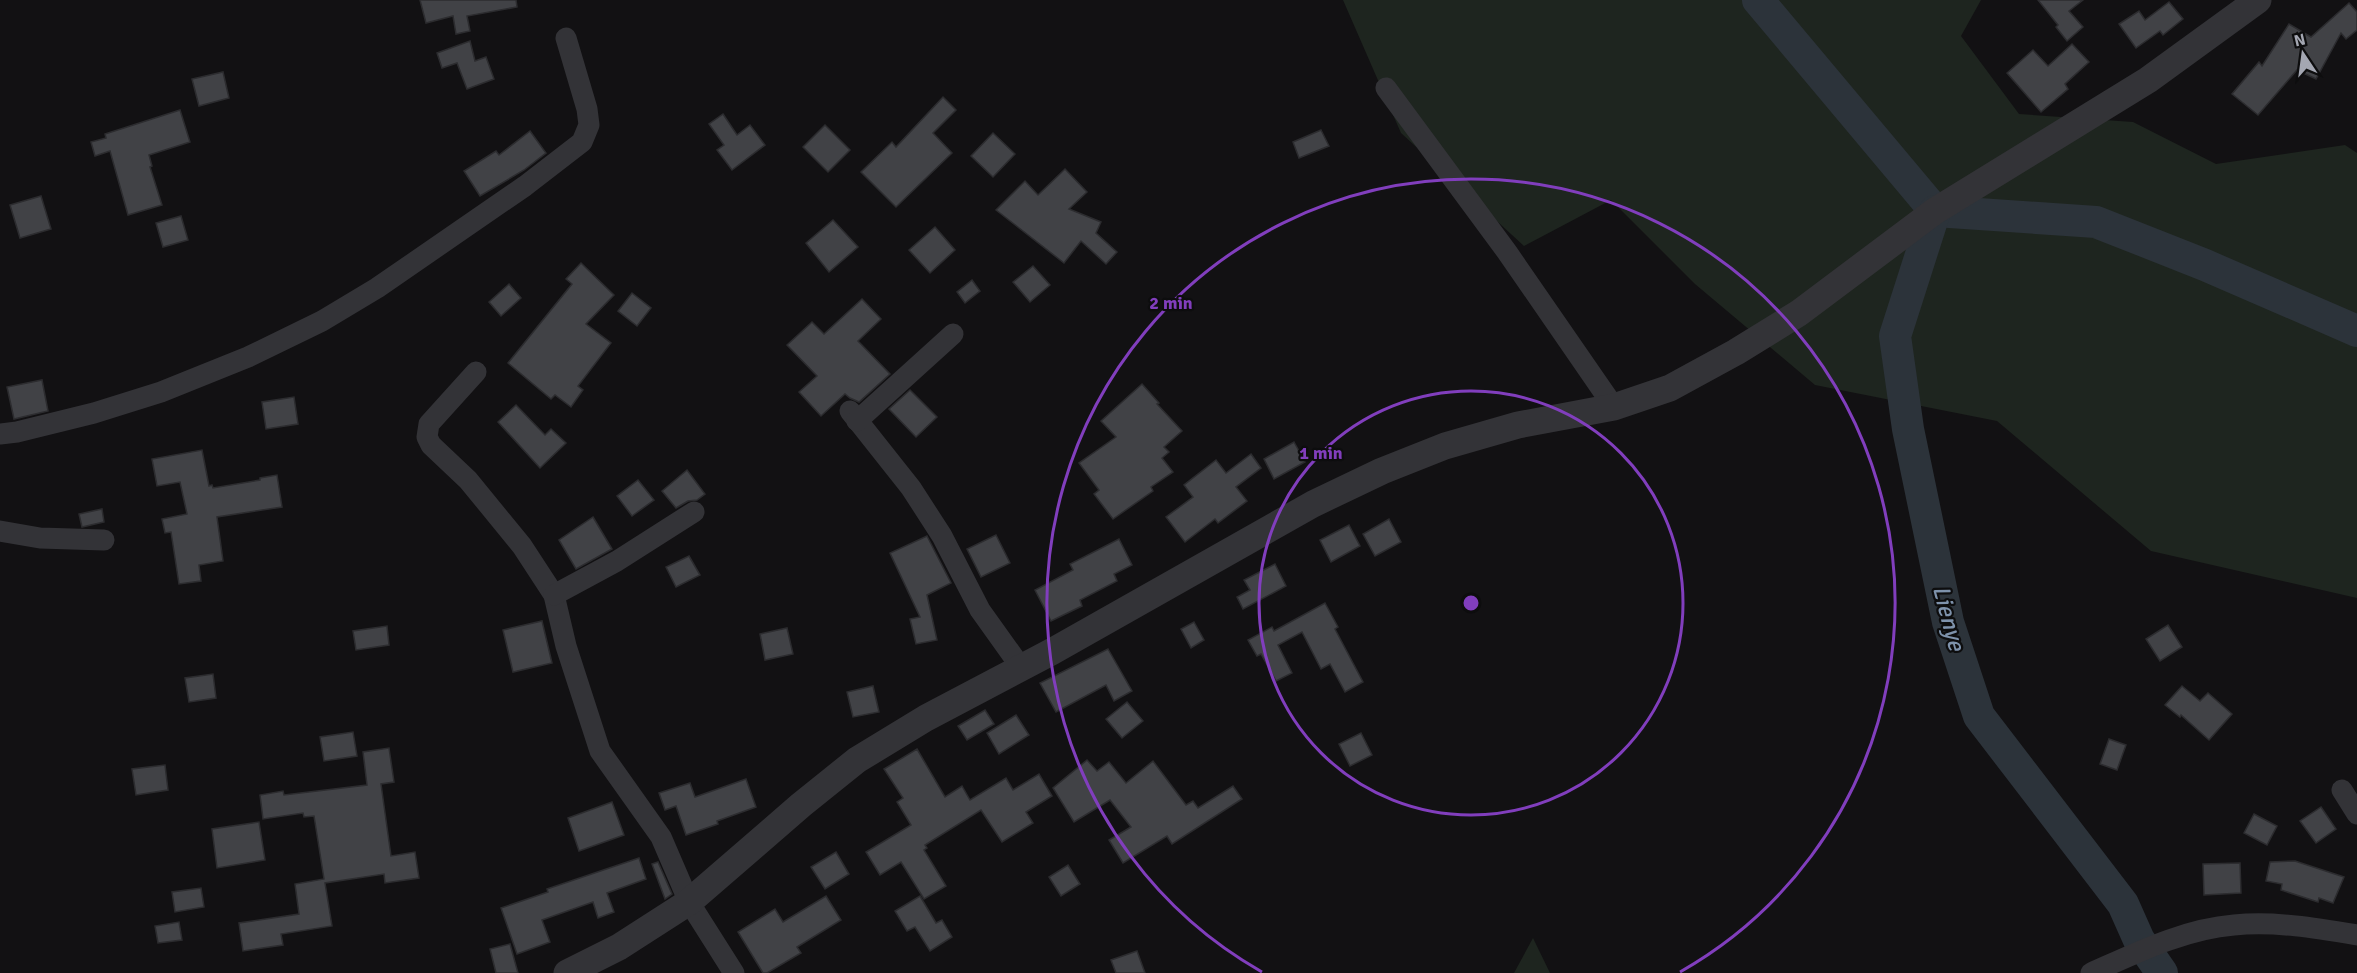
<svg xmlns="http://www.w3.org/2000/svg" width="2357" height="973" viewBox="0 0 2357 973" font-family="Signika,sans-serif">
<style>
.green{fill:#1e251f}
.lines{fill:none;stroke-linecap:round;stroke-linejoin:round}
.river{stroke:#2c333a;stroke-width:32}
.building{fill:#414246;stroke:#2c2c2f;stroke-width:1.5}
.minor{stroke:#333337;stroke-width:21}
.tertiary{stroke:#333337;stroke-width:27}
.ring{fill:none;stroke:#813ebd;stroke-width:3}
.labels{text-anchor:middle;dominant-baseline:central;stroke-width:4.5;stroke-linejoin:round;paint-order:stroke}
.water-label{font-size:24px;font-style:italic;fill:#7e92ab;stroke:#0d0d0e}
.centre{fill:#813ebd;stroke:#0d0d0e;stroke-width:3}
.ring-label{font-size:18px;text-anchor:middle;font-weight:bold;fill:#813ebd;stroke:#0d0d0e;stroke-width:4.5;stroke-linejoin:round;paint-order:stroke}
</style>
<rect width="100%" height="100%" fill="#121113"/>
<g class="green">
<polygon points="1343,0 1981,0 1961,36 2019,114 2133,122 2216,164 2345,145 2357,153 2357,598 2151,551 1997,421 1815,385 1695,284 1611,200 1524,246 1401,133"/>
<polygon points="1533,938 1550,973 1514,973"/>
</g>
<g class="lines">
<g class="river">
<polyline points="1758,0 1935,211 2096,222 2205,265 2357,331"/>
<polyline points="1935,211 1895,336 1908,429 1948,622 1979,716 2123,904 2139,940 2162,973"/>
</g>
</g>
<g class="building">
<polygon points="420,0 516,0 517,7 467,16 470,31 456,34 453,16 426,23"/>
<polygon points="2038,0 2083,0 2069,11 2083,27 2067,41 2056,27 2058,25"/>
<polygon points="2169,2 2183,19 2163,35 2160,31 2136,48 2119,24 2139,11 2145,20"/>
<polygon points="2349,3 2357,12 2357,30 2346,39 2341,33 2316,79 2297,70 2258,115 2232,94 2259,62 2262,66 2289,24 2311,37"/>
<polygon points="470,41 475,61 486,57 494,79 467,89 457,63 442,68 437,53"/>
<polygon points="2072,44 2089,62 2065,84 2068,89 2041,112 2007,73 2033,50 2048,66"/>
<polygon points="223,72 229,98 199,106 192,79"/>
<polygon points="943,97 956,110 933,133 952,153 896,207 861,172 892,142 896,147"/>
<polygon points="180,110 190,142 149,155 152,166 150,167 162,205 128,215 110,151 95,156 91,142 106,138 105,134"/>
<polygon points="723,114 737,135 750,125 765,145 732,170 717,150 724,145 709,124"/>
<polygon points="825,125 850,150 828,172 803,147"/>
<polygon points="1321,130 1329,146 1299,158 1293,142"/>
<polygon points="530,131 546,153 524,170 480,196 464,171 496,151 499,155"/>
<polygon points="993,133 1015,154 993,177 971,156"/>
<polygon points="1065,169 1087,192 1069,209 1101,222 1096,233 1117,252 1106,264 1081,241 1064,263 996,210 1025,181 1038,195"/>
<polygon points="41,196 51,229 20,238 10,205"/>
<polygon points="181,216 188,240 163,247 156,223"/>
<polygon points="833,220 858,247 829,272 806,243"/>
<polygon points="935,227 955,250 930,273 909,250"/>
<polygon points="581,263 614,295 586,324 611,343 578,386 583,390 571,407 555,395 551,399 508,363 572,284 566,279"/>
<polygon points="1033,266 1050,285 1030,302 1013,282"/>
<polygon points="972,280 980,291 965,303 957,292"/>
<polygon points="509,284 521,298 501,316 489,302"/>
<polygon points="632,293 651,308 637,326 618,311"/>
<polygon points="862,299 881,319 858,341 890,374 859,402 850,398 845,394 821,416 799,392 817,376 787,345 812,322 824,334"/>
<polygon points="42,380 48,411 14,419 7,387"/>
<polygon points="1142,384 1159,403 1157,404 1182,431 1164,447 1169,452 1162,458 1173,472 1151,487 1153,491 1113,519 1094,494 1099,490 1079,463 1116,437 1101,421"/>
<polygon points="910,390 937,417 916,437 889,409"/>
<polygon points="294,397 298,424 266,429 262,402"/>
<polygon points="516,405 545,435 551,429 566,443 540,468 498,422"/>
<polygon points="1294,442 1305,462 1274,479 1264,459"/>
<polygon points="202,450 209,486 212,485 213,488 260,480 260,478 277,475 282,507 217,517 223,561 199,565 201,581 179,584 171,532 165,533 162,519 187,514 180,482 157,486 152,459"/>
<polygon points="1251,454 1261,468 1236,487 1247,501 1218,523 1215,519 1185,542 1166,517 1193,497 1184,485 1216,460 1226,473"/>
<polygon points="687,470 705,494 697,500 688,501 676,508 662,491"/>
<polygon points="638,480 654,500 632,516 617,496"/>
<polygon points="102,509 104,522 82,527 79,514"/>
<polygon points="593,517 612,549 576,569 559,540"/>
<polygon points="1389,519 1401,542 1375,556 1363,534"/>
<polygon points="1349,525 1360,546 1331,562 1320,540"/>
<polygon points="996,535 1010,563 981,577 967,549"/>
<polygon points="927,536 951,583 927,595 937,640 916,644 910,619 920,617 890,553"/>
<polygon points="1119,539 1132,565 1114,574 1117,581 1080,600 1082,606 1051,621 1035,590 1073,570 1070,564"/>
<polygon points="689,556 700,575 676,587 666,567"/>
<polygon points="1275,564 1286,586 1243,609 1237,597 1250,590 1244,580"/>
<polygon points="1325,603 1338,627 1335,629 1363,682 1345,692 1330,664 1321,669 1302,632 1278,645 1292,673 1276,681 1261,654 1257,656 1248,640 1272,627 1274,631"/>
<polygon points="542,621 552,663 513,672 503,630"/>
<polygon points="1194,622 1204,640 1191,648 1181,629"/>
<polygon points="2168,625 2182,647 2160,661 2146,639"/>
<polygon points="387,626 389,645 356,650 353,631"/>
<polygon points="787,628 793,654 765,660 760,634"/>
<polygon points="1108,649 1132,691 1114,701 1106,685 1056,712 1040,683"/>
<polygon points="213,674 216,698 189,702 185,678"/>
<polygon points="873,686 879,712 853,717 847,692"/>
<polygon points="2182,686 2200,701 2208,693 2232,714 2209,740 2181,715 2180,717 2165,705"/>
<polygon points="1127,702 1143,721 1122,738 1106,719"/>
<polygon points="985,710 994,724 967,740 958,726"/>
<polygon points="1016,715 1029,735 999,754 987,733"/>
<polygon points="353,732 357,756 324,761 320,737"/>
<polygon points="1361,733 1372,755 1350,766 1339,744"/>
<polygon points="2109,739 2126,745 2117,770 2100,764"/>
<polygon points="389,748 394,782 381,784 391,856 415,852 419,878 385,883 384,874 325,883 332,926 281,934 283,945 243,951 239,923 299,914 295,884 324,879 314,816 304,817 303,813 263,819 260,795 283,791 284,795 367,785 363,752"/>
<polygon points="917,749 945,797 962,786 970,800 1006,778 1013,790 1039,774 1052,796 1026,812 1033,823 1002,842 981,810 925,845 927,848 924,850 946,886 924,899 901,862 880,875 866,852 911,825 897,802 903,798 884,769"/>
<polygon points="1087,760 1097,771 1109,762 1126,783 1153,761 1186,805 1193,801 1198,808 1233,786 1242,799 1172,844 1167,836 1123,863 1109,840 1131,827 1110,800 1074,822 1053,788"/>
<polygon points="165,765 168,790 136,795 132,769"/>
<polygon points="746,779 756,807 717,821 718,824 686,835 676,806 665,810 659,793 690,783 695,797"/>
<polygon points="612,802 624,835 579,851 568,818"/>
<polygon points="2321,807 2336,829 2316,843 2300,821"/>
<polygon points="2254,814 2277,826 2267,845 2244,833"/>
<polygon points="259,822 265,860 217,868 212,829"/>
<polygon points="836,852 849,874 825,889 811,867"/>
<polygon points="639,858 646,879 607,893 614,912 598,918 593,902 542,920 550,942 517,954 501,908 548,892 547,889"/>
<polygon points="2295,861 2344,877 2333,903 2319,898 2318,902 2281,890 2282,884 2266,881 2270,862"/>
<polygon points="658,862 672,894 665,899 652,864"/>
<polygon points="2240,863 2241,893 2204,895 2203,864"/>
<polygon points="1068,865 1080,884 1061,896 1049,877"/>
<polygon points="201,888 204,907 175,912 172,892"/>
<polygon points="826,896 841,920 797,947 801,953 767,973 763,973 738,932 775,909 783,922"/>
<polygon points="920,896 936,923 942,920 952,937 930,951 915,927 907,931 895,911"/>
<polygon points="179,922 182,940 158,943 155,926"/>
<polygon points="510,944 518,973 496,973 490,949"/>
<polygon points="1137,951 1145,973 1116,973 1111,960"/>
</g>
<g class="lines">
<g class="minor">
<polyline points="1386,88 1507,252 1614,407"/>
<polyline points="476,372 429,424 427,437 431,445 468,480 522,546 554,595 566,646 600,751 661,837 689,902 734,973"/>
<polyline points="850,411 911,488 942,536 980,610 1020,666"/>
<polyline points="857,421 953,334"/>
<polyline points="0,434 17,432 94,413 161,392 248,357 322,321 377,288 525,186 582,142 589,125 587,109 566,38"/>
<polyline points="0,531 40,538 104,540"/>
<polyline points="554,595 617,561 694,512"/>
<polyline points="2342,790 2357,814"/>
<path d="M2091 973C2136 953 2184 929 2234 925 2275 921 2316 928 2357 935"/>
</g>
<polyline class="tertiary" points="567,973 619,947 689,902 801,805 857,760 926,718 1053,651 1313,504 1382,471 1445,446 1518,425 1614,407 1670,388 1736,352 1799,313 1935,211 2148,80 2258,0"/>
</g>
<g class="ring">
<circle cx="1471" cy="603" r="212"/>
<path d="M1262 972A424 424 0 1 1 1680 972"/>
</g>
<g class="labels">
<g class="water-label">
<text transform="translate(1949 618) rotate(75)">Lienye</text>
</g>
</g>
<circle cx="1471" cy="603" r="9" class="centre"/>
<g class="ring-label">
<text x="1171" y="309">2 min</text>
<text x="1321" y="459">1 min</text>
</g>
<g transform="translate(2303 54) rotate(347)" stroke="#0d0d0e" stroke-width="4.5" paint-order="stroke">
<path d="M0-4.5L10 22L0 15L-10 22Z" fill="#a4a7b2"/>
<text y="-9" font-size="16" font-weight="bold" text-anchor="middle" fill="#a4a7b2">N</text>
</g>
</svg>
